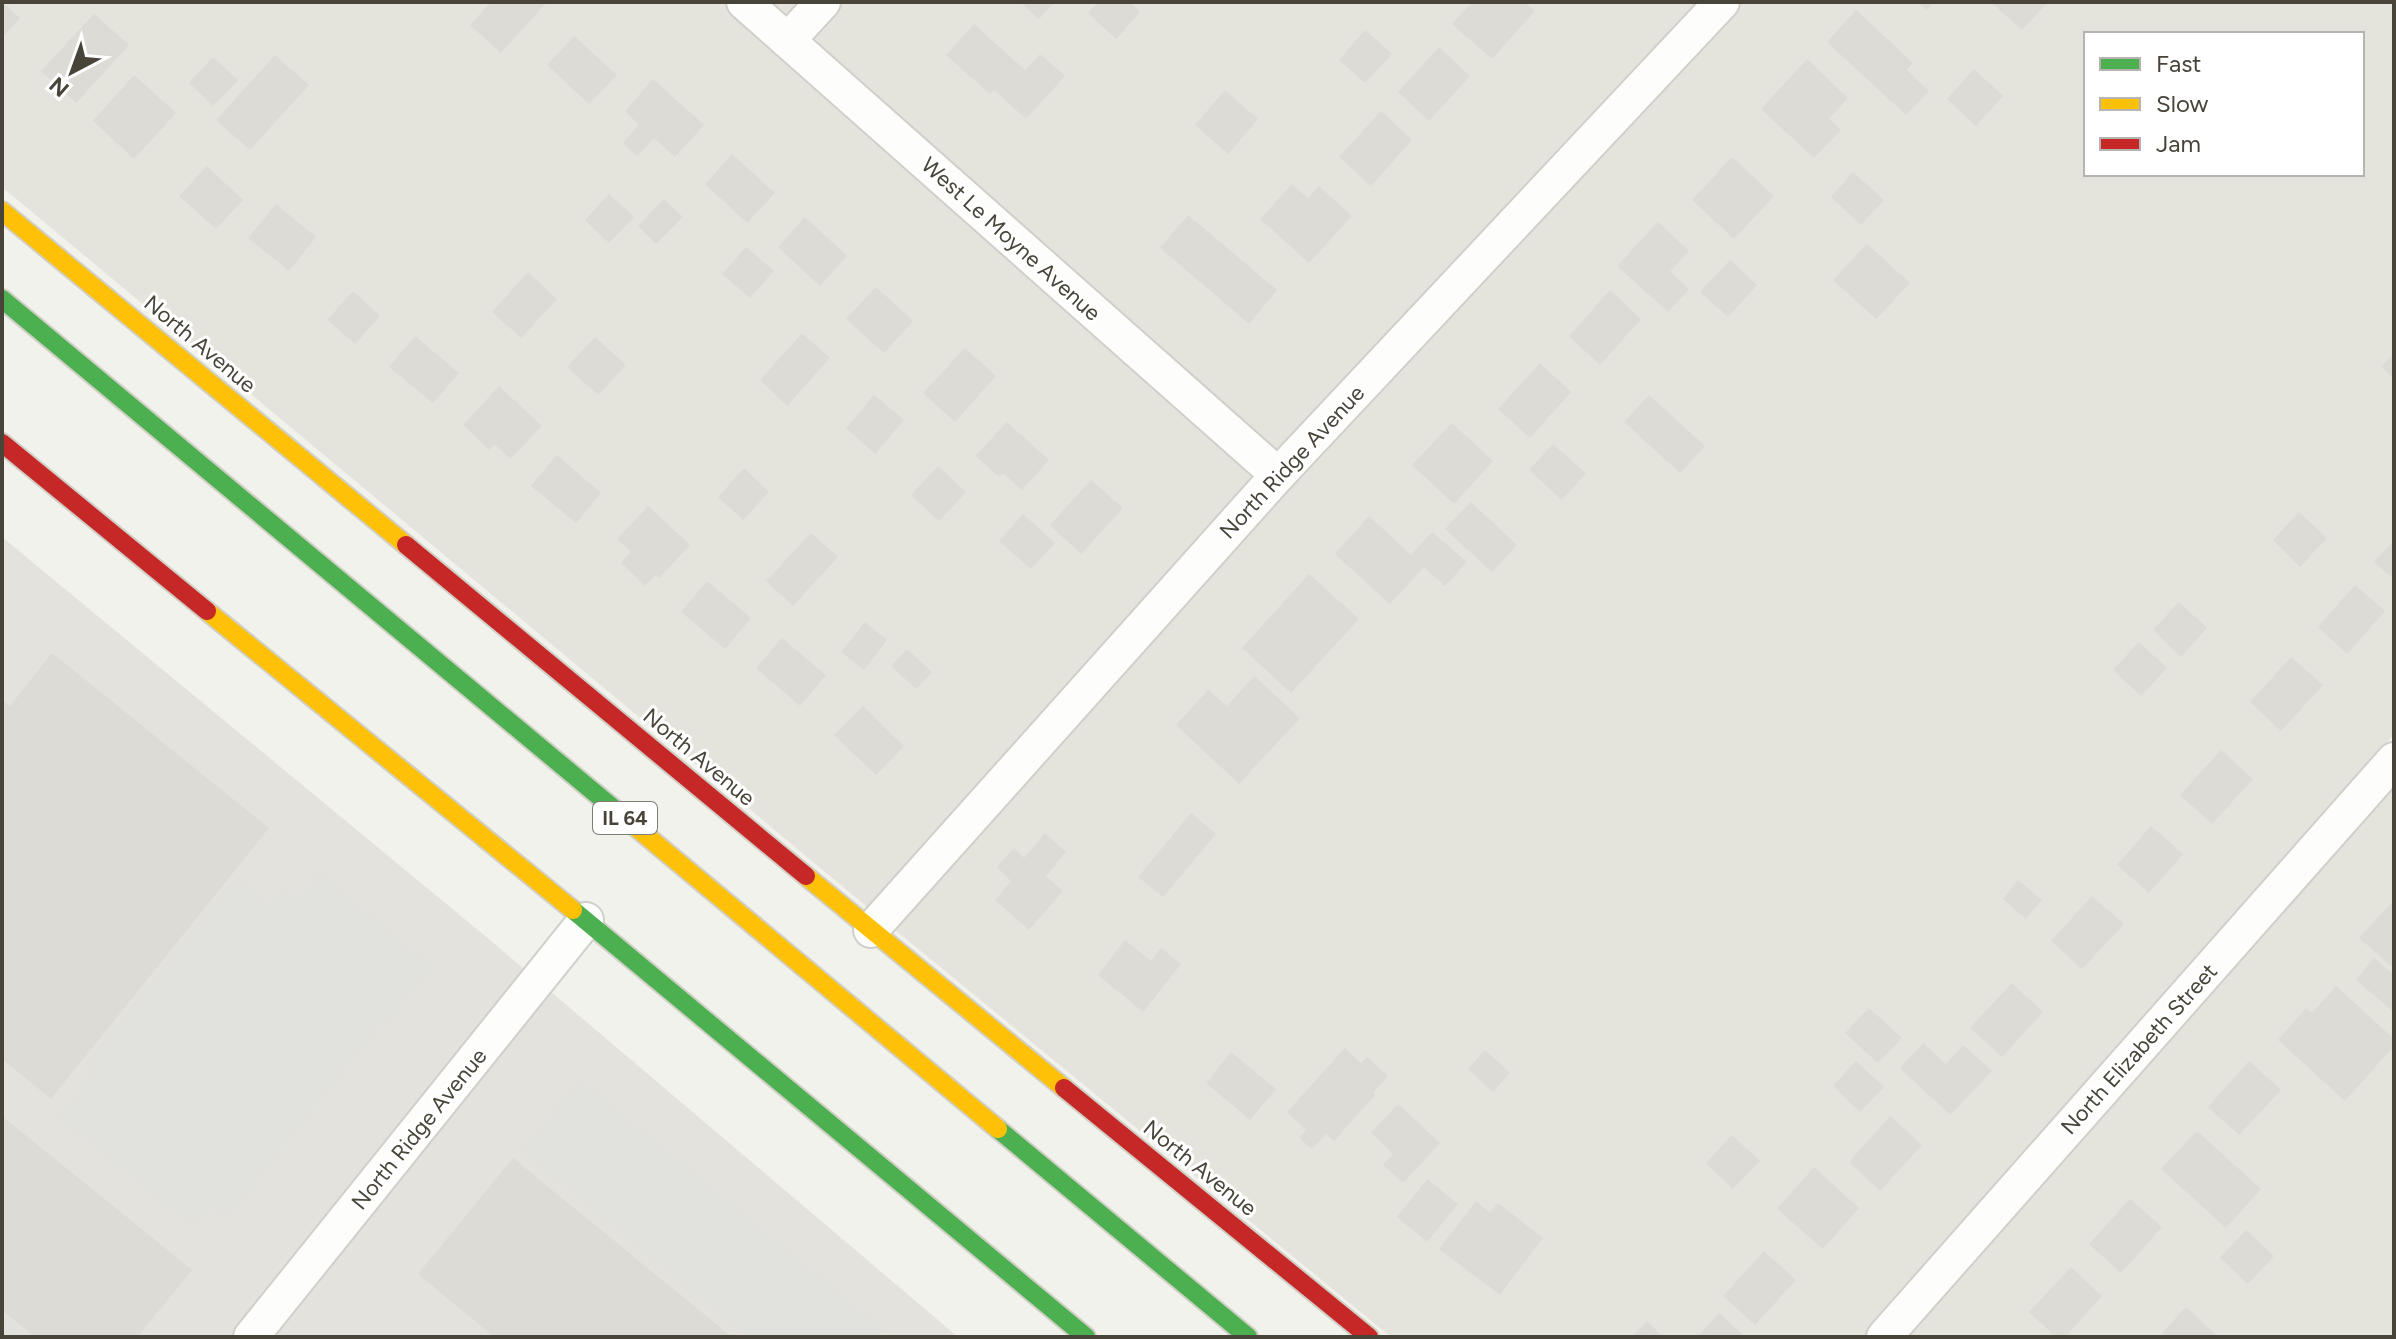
<svg xmlns="http://www.w3.org/2000/svg" width="2396" height="1339" viewBox="0 0 2396 1339" font-family="Figtree,sans-serif">
<style>
.residential{fill:#e5e4dc;fill-rule:evenodd}
.industrial{fill:#e4e2dd}
.parking{fill:#e1e1dd}
.building{fill:#dcdbd6}
.lines{fill:none;stroke-linecap:round;stroke-linejoin:round}
.street-casing{stroke:#d0cfcb;stroke-width:38}
.fast-casing{stroke:#d0cfc5;stroke-width:22}
.slow-casing{stroke:#d0cfc5;stroke-width:22}
.jam-casing{stroke:#d0cfc5;stroke-width:22}
.street{stroke:#fdfdfc;stroke-width:34}
.fast{stroke:#4caf50;stroke-width:18}
.slow{stroke:#ffc107;stroke-width:18}
.jam{stroke:#c62828;stroke-width:18}
.labels{text-anchor:middle;dominant-baseline:central;stroke-width:6;stroke-linejoin:round;paint-order:stroke}
.shield{fill:#fff;stroke:#7f7c75;stroke-width:2}
.shield-label{font-size:20px;font-weight:bold;fill:#48443a}
.street-label{font-size:22px;fill:#48443a;stroke:#fff}
</style>
<rect width="100%" height="100%" fill="#f2f2ed"/>
<g class="residential">
<path d="M2 2H2394V734L2292 854 1866 1337H1391L872 911 2 187ZM2086 34H2362V174H2086Z"/>
<polygon points="2394,788 2394,1337 1905,1337"/>
</g>
<polygon class="industrial" points="2,537 484,935 958,1337 2,1337"/>
<g class="parking">
<polygon points="319,872 433,967 387,1023 381,1026 226,1221 211,1209 206,1210 192,1227 57,1117 94,1071 85,1064 236,877 269,904 284,886 295,895 301,894"/>
<polygon points="580,1078 884,1329 877,1337 745,1337 520,1151"/>
<polygon points="2,1315 29,1337 2,1337"/>
</g>
<g class="building">
<polygon points="2,2 20,18 2,38"/>
<polygon points="491,2 547,2 501,53 470,25"/>
<polygon points="1020,2 1055,2 1039,19"/>
<polygon points="1098,2 1129,2 1140,12 1116,39 1088,13"/>
<polygon points="1472,2 1525,2 1535,11 1492,59 1452,24"/>
<polygon points="1918,2 1935,2 1927,10"/>
<polygon points="1994,2 2048,2 2022,30 1993,4"/>
<polygon points="1856,10 1913,63 1907,70 1929,91 1906,115 1827,42"/>
<polygon points="94,14 129,45 76,103 41,71"/>
<polygon points="974,24 1025,70 1040,54 1065,76 1026,119 994,90 990,94 946,55"/>
<polygon points="1365,30 1392,54 1365,83 1339,60"/>
<polygon points="574,36 617,75 589,104 547,65"/>
<polygon points="1439,47 1470,76 1429,121 1398,92"/>
<polygon points="275,55 309,85 250,150 216,120"/>
<polygon points="213,57 238,80 213,106 189,83"/>
<polygon points="1807,59 1848,98 1829,119 1841,130 1814,158 1761,109"/>
<polygon points="1974,69 2003,96 1976,126 1947,99"/>
<polygon points="134,75 176,113 134,159 93,121"/>
<polygon points="653,79 704,125 675,157 654,138 637,156 623,143 639,125 625,111"/>
<polygon points="1225,90 1258,119 1228,154 1195,125"/>
<polygon points="1381,111 1412,140 1371,186 1339,157"/>
<polygon points="732,154 775,193 747,223 705,184"/>
<polygon points="1732,157 1774,196 1734,239 1692,200"/>
<polygon points="207,166 243,200 216,229 179,196"/>
<polygon points="1853,172 1884,200 1861,225 1831,197"/>
<polygon points="1292,184 1308,198 1319,186 1352,216 1309,263 1260,219"/>
<polygon points="609,194 634,217 609,243 585,220"/>
<polygon points="664,199 683,217 656,244 638,226"/>
<polygon points="276,204 316,237 289,271 248,238"/>
<polygon points="1188,215 1277,290 1249,324 1160,248"/>
<polygon points="805,217 847,256 820,286 778,247"/>
<polygon points="1658,222 1689,251 1670,272 1689,289 1668,312 1617,266"/>
<polygon points="1867,244 1910,283 1876,319 1833,280"/>
<polygon points="746,247 774,271 750,298 722,274"/>
<polygon points="1730,260 1757,285 1728,317 1700,292"/>
<polygon points="528,272 557,299 521,338 492,312"/>
<polygon points="876,287 913,321 884,353 846,319"/>
<polygon points="1610,290 1641,319 1600,365 1569,336"/>
<polygon points="353,291 380,316 355,344 327,320"/>
<polygon points="802,333 830,358 787,406 760,380"/>
<polygon points="415,336 459,373 433,403 389,367"/>
<polygon points="595,337 626,365 598,395 567,367"/>
<polygon points="965,348 996,376 955,422 923,393"/>
<polygon points="2394,353 2394,379 2381,367"/>
<polygon points="1540,363 1571,392 1530,438 1498,409"/>
<polygon points="499,386 542,426 510,459 494,444 489,450 463,425"/>
<polygon points="874,395 904,420 875,454 846,428"/>
<polygon points="1649,395 1705,446 1680,473 1624,422"/>
<polygon points="1007,422 1049,460 1022,490 1003,473 999,477 975,456"/>
<polygon points="1452,423 1493,461 1454,504 1412,465"/>
<polygon points="1553,444 1586,473 1562,500 1529,470"/>
<polygon points="557,455 601,493 576,523 531,486"/>
<polygon points="938,466 966,492 939,521 911,495"/>
<polygon points="744,468 769,492 743,520 718,497"/>
<polygon points="1091,480 1123,508 1081,554 1050,525"/>
<polygon points="1471,502 1517,545 1492,572 1445,529"/>
<polygon points="648,506 690,545 659,578 655,575 645,586 621,563 631,552 617,539"/>
<polygon points="2299,512 2327,538 2300,567 2273,540"/>
<polygon points="1023,514 1055,543 1031,569 999,541"/>
<polygon points="1369,516 1411,555 1432,532 1467,562 1445,586 1424,567 1390,604 1335,554"/>
<polygon points="811,533 838,557 793,606 766,581"/>
<polygon points="2394,540 2394,579 2374,562"/>
<polygon points="1309,574 1359,619 1291,693 1242,648"/>
<polygon points="707,581 751,618 725,649 681,612"/>
<polygon points="2355,585 2385,611 2347,654 2318,627"/>
<polygon points="2179,602 2207,628 2181,657 2153,630"/>
<polygon points="865,622 887,640 864,670 841,652"/>
<polygon points="782,638 826,675 800,706 756,668"/>
<polygon points="2139,642 2167,668 2141,696 2113,670"/>
<polygon points="907,649 932,672 916,689 891,666"/>
<polygon points="52,653 269,828 51,1099 2,1059 2,700 10,706"/>
<polygon points="2291,657 2323,685 2281,731 2250,702"/>
<polygon points="1254,676 1300,718 1239,784 1176,725 1208,690 1227,706"/>
<polygon points="863,706 904,746 876,775 834,735"/>
<polygon points="2221,750 2253,779 2212,824 2180,795"/>
<polygon points="1191,813 1216,834 1163,897 1138,877"/>
<polygon points="2151,826 2183,854 2149,893 2117,865"/>
<polygon points="1045,833 1066,852 1046,876 1063,891 1029,930 995,900 1011,881 997,867 1014,848 1024,858"/>
<polygon points="2018,880 2042,900 2026,919 2003,899"/>
<polygon points="2092,896 2124,924 2082,969 2051,941"/>
<polygon points="2394,900 2394,963 2391,966 2359,938"/>
<polygon points="1125,940 1151,961 1161,948 1181,964 1143,1012 1098,975"/>
<polygon points="2374,958 2394,975 2394,1012 2356,980"/>
<polygon points="2012,983 2043,1012 2002,1057 1970,1028"/>
<polygon points="2336,986 2394,1039 2394,1046 2345,1101 2278,1040 2306,1008 2312,1013"/>
<polygon points="1869,1008 1902,1038 1878,1063 1845,1033"/>
<polygon points="1923,1043 1946,1064 1963,1045 1992,1071 1950,1115 1900,1068"/>
<polygon points="1345,1048 1361,1063 1367,1057 1388,1076 1373,1093 1375,1095 1334,1141 1326,1134 1312,1149 1299,1138 1306,1130 1287,1112"/>
<polygon points="1485,1050 1510,1073 1493,1092 1468,1069"/>
<polygon points="1231,1052 1276,1089 1250,1120 1206,1083"/>
<polygon points="1856,1061 1884,1087 1860,1112 1833,1086"/>
<polygon points="2249,1061 2281,1090 2239,1135 2208,1107"/>
<polygon points="1398,1104 1440,1143 1403,1183 1383,1165 1393,1154 1371,1133"/>
<polygon points="2,1116 192,1270 137,1337 35,1337 2,1310"/>
<polygon points="1890,1116 1922,1145 1880,1191 1849,1162"/>
<polygon points="2197,1131 2261,1189 2226,1228 2161,1169"/>
<polygon points="1732,1135 1760,1161 1733,1189 1706,1163"/>
<polygon points="513,1158 732,1337 494,1337 418,1274"/>
<polygon points="1814,1167 1859,1208 1823,1249 1777,1209"/>
<polygon points="1427,1179 1458,1204 1427,1242 1397,1217"/>
<polygon points="2130,1199 2162,1227 2121,1273 2089,1244"/>
<polygon points="1476,1201 1490,1213 1498,1203 1543,1238 1500,1295 1439,1249"/>
<polygon points="2246,1230 2274,1256 2248,1284 2220,1258"/>
<polygon points="1764,1251 1796,1280 1755,1325 1723,1296"/>
<polygon points="2071,1267 2102,1296 2065,1337 2056,1337 2029,1312"/>
<polygon points="2186,1307 2218,1337 2167,1337 2162,1333"/>
<polygon points="1719,1313 1745,1337 1697,1337"/>
<polygon points="1647,1321 1663,1337 1632,1337"/>
</g>
<g class="lines">
<g class="street-casing">
<g id="street">
<polyline points="744,2 1278,475"/>
<polyline points="788,40 823,2"/>
<polyline points="871,930 1278,475 1722,2"/>
<polyline points="251,1337 586,920"/>
<polyline points="1884,1337 2394,760"/>
</g>
</g>
<g class="fast-casing">
<g id="fast">
<polyline points="2,299 619,813"/>
<polyline points="573,910 1086,1337"/>
<polyline points="998,1129 1248,1337"/>
</g>
</g>
<g class="slow-casing">
<g id="slow">
<polyline points="2,211 406,545"/>
<polyline points="207,611 573,910"/>
<polyline points="619,813 998,1129"/>
<polyline points="806,876 1064,1088"/>
</g>
</g>
<g class="jam-casing">
<g id="jam">
<polyline points="2,443 207,611"/>
<polyline points="406,545 806,876"/>
<polyline points="1064,1088 1369,1337"/>
</g>
</g>
<use href="#street" class="street"/>
<use href="#fast" class="fast"/>
<use href="#slow" class="slow"/>
<use href="#jam" class="jam"/>
</g>
<g class="labels">
<rect class="shield" x="593" y="802" width="64" height="32" rx="6"/>
<g class="shield-label">
<text x="625" y="818">IL 64</text>
</g>
<g class="street-label">
<text transform="translate(1011 239) rotate(42)">West Le Moyne Avenue</text>
<text transform="translate(200 344) rotate(40)">North Avenue</text>
<text transform="translate(1292 462) rotate(-47)">North Ridge Avenue</text>
<text transform="translate(699 757) rotate(40)">North Avenue</text>
<text transform="translate(2139 1049) rotate(-48)">North Elizabeth Street</text>
<text transform="translate(419 1129) rotate(-51)">North Ridge Avenue</text>
<text transform="translate(1200 1168) rotate(39)">North Avenue</text>
</g>
</g>
<rect width="2396" height="1339" fill="none" stroke="#48443a" stroke-width="8"/>
<rect x="2084" y="32" width="280" height="144" fill="#ffffff" stroke="#b6b4b0" stroke-width="2"/>
<rect x="2100" y="58" width="40" height="12" fill="#4caf50" stroke="#b6b4b0" stroke-width="2"/>
<text x="2156" y="72" font-size="24" fill="#48443a">Fast</text>
<rect x="2100" y="98" width="40" height="12" fill="#ffc107" stroke="#b6b4b0" stroke-width="2"/>
<text x="2156" y="112" font-size="24" fill="#48443a">Slow</text>
<rect x="2100" y="138" width="40" height="12" fill="#c62828" stroke="#b6b4b0" stroke-width="2"/>
<text x="2156" y="152" font-size="24" fill="#48443a">Jam</text>
<g transform="translate(72 72) rotate(221)" stroke="#ffffff" stroke-width="6" paint-order="stroke">
<path d="M0-6L14 30L0 20L-14 30Z" fill="#48443a"/>
<text y="-12" font-size="22" font-weight="bold" text-anchor="middle" fill="#48443a">N</text>
</g>
</svg>
